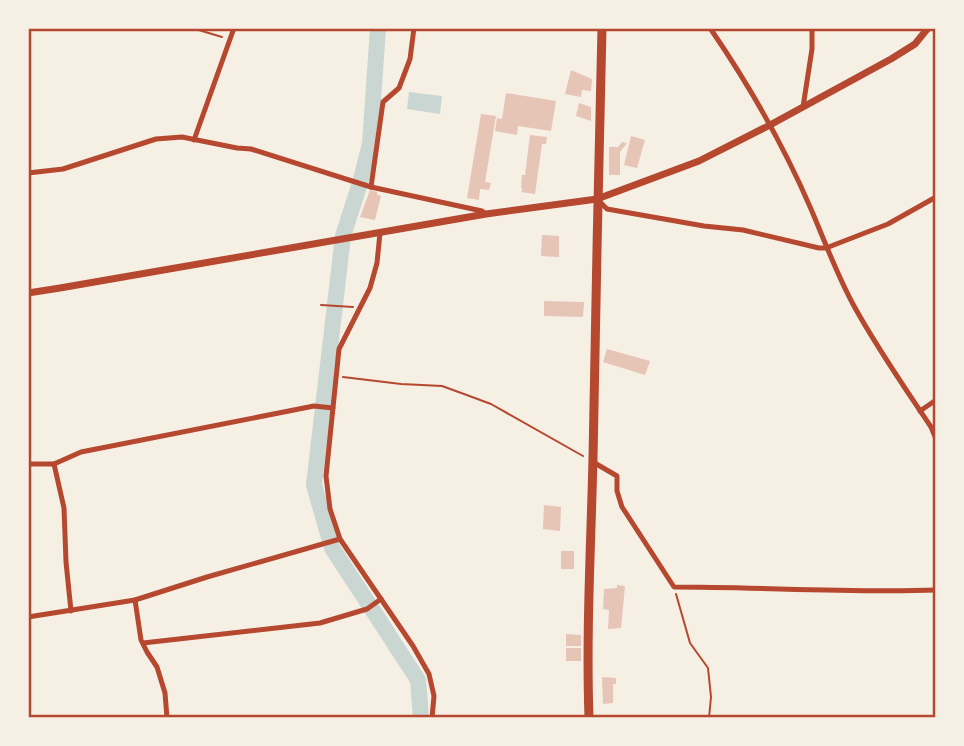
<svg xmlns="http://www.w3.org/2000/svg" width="964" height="746" viewBox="0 0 964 746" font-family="'DM Sans',sans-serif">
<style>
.water{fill:#c9d6d2}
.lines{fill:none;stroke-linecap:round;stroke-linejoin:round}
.river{stroke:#c9d6d2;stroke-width:16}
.building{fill:#e6c5b7}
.path{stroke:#b5482f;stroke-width:2}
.minor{stroke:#b5482f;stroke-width:5}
.secondary{stroke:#b5482f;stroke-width:7}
.trunk{stroke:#b5482f;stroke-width:9}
.neatline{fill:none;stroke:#b5482f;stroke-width:2.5}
</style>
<rect width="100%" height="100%" fill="#f6efe4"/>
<polygon class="water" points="409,92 442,96 440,114 407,109"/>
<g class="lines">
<polyline class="river" points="378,28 370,144 360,183 343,236 314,485 332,548 368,603 418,680 421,718"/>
</g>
<g class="building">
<polygon points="571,70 592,79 591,91 582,90 581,97 565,94"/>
<polygon points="506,93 556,101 551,131 518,126 517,135 495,131 497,118 502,119"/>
<polygon points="579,103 591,107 591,121 576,116"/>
<polygon points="481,114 496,116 485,182 491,183 489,190 480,189 479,200 467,198"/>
<polygon points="530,135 547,137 546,144 542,144 535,194 521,192 523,189 521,188 522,175 525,175"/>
<polygon points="631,136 645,140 637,168 624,165"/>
<polygon points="622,142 627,143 620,152 620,175 609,175 609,147 618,147"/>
<polygon points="370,190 377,192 377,195 381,196 375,220 360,217"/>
<polygon points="542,235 559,236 559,257 541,256"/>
<polygon points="544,301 584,302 583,317 544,316"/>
<polygon points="607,349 650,361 645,375 603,362"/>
<polygon points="544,505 561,507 560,531 543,529"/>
<rect x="561" y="551" width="13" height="18"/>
<polygon points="617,585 625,586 621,628 608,629 609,610 603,609 604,589 617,588"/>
<polygon points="566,634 581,635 581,646 566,646"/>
<rect x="566" y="648" width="15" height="13"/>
<polygon points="602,677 616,678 616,684 613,684 613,703 603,704"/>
</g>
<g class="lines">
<g class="path">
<polyline points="192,28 222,37"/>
<polyline points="321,305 353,307"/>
<polyline points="343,377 401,384 442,386 464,394 491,404 583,456"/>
<polyline points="676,594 690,643 708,668 711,697 709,718"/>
</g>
<g class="minor">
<path d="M710 28C749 85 784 146 811 209 825 242 837 275 854 306 877 348 905 388 931 427L936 439"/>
<polyline points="803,107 812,49 812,28"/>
<polyline points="194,140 234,28"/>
<polyline points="28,173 63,169 156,139 182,137 237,148 251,149 371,187 482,211 486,214"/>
<polyline points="371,187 383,102 399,88 410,59 414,28"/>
<polyline points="599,201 607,209 704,226 743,230 819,248 826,248 888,224 936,197"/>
<polyline points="380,233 377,263 370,288 339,349 326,476 330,509 340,539 413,646 429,674 434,696 432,718"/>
<polyline points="920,411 936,400"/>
<path d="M593 462 617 476V491L622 507 674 587C762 587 849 593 936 590"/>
<polyline points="28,464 54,464 81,452 314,406 333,408"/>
<polyline points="54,464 64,508 66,562 71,611"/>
<polyline points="135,600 141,640 147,652 157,667 165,693 167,718"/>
<polyline points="28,617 135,600 207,577 340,539"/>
<polyline points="143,643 320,623 367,609 381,599"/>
</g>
<polyline class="secondary" points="28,293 60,288 486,214 597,199 699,161 770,125 891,59 915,44 928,28"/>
<path class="trunk" d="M589 718C586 631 591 545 593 458 596 315 598 171 602 28"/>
</g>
<rect width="964" height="746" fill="none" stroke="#f6efe4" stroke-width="60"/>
<rect x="30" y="30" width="904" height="686" class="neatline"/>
</svg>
